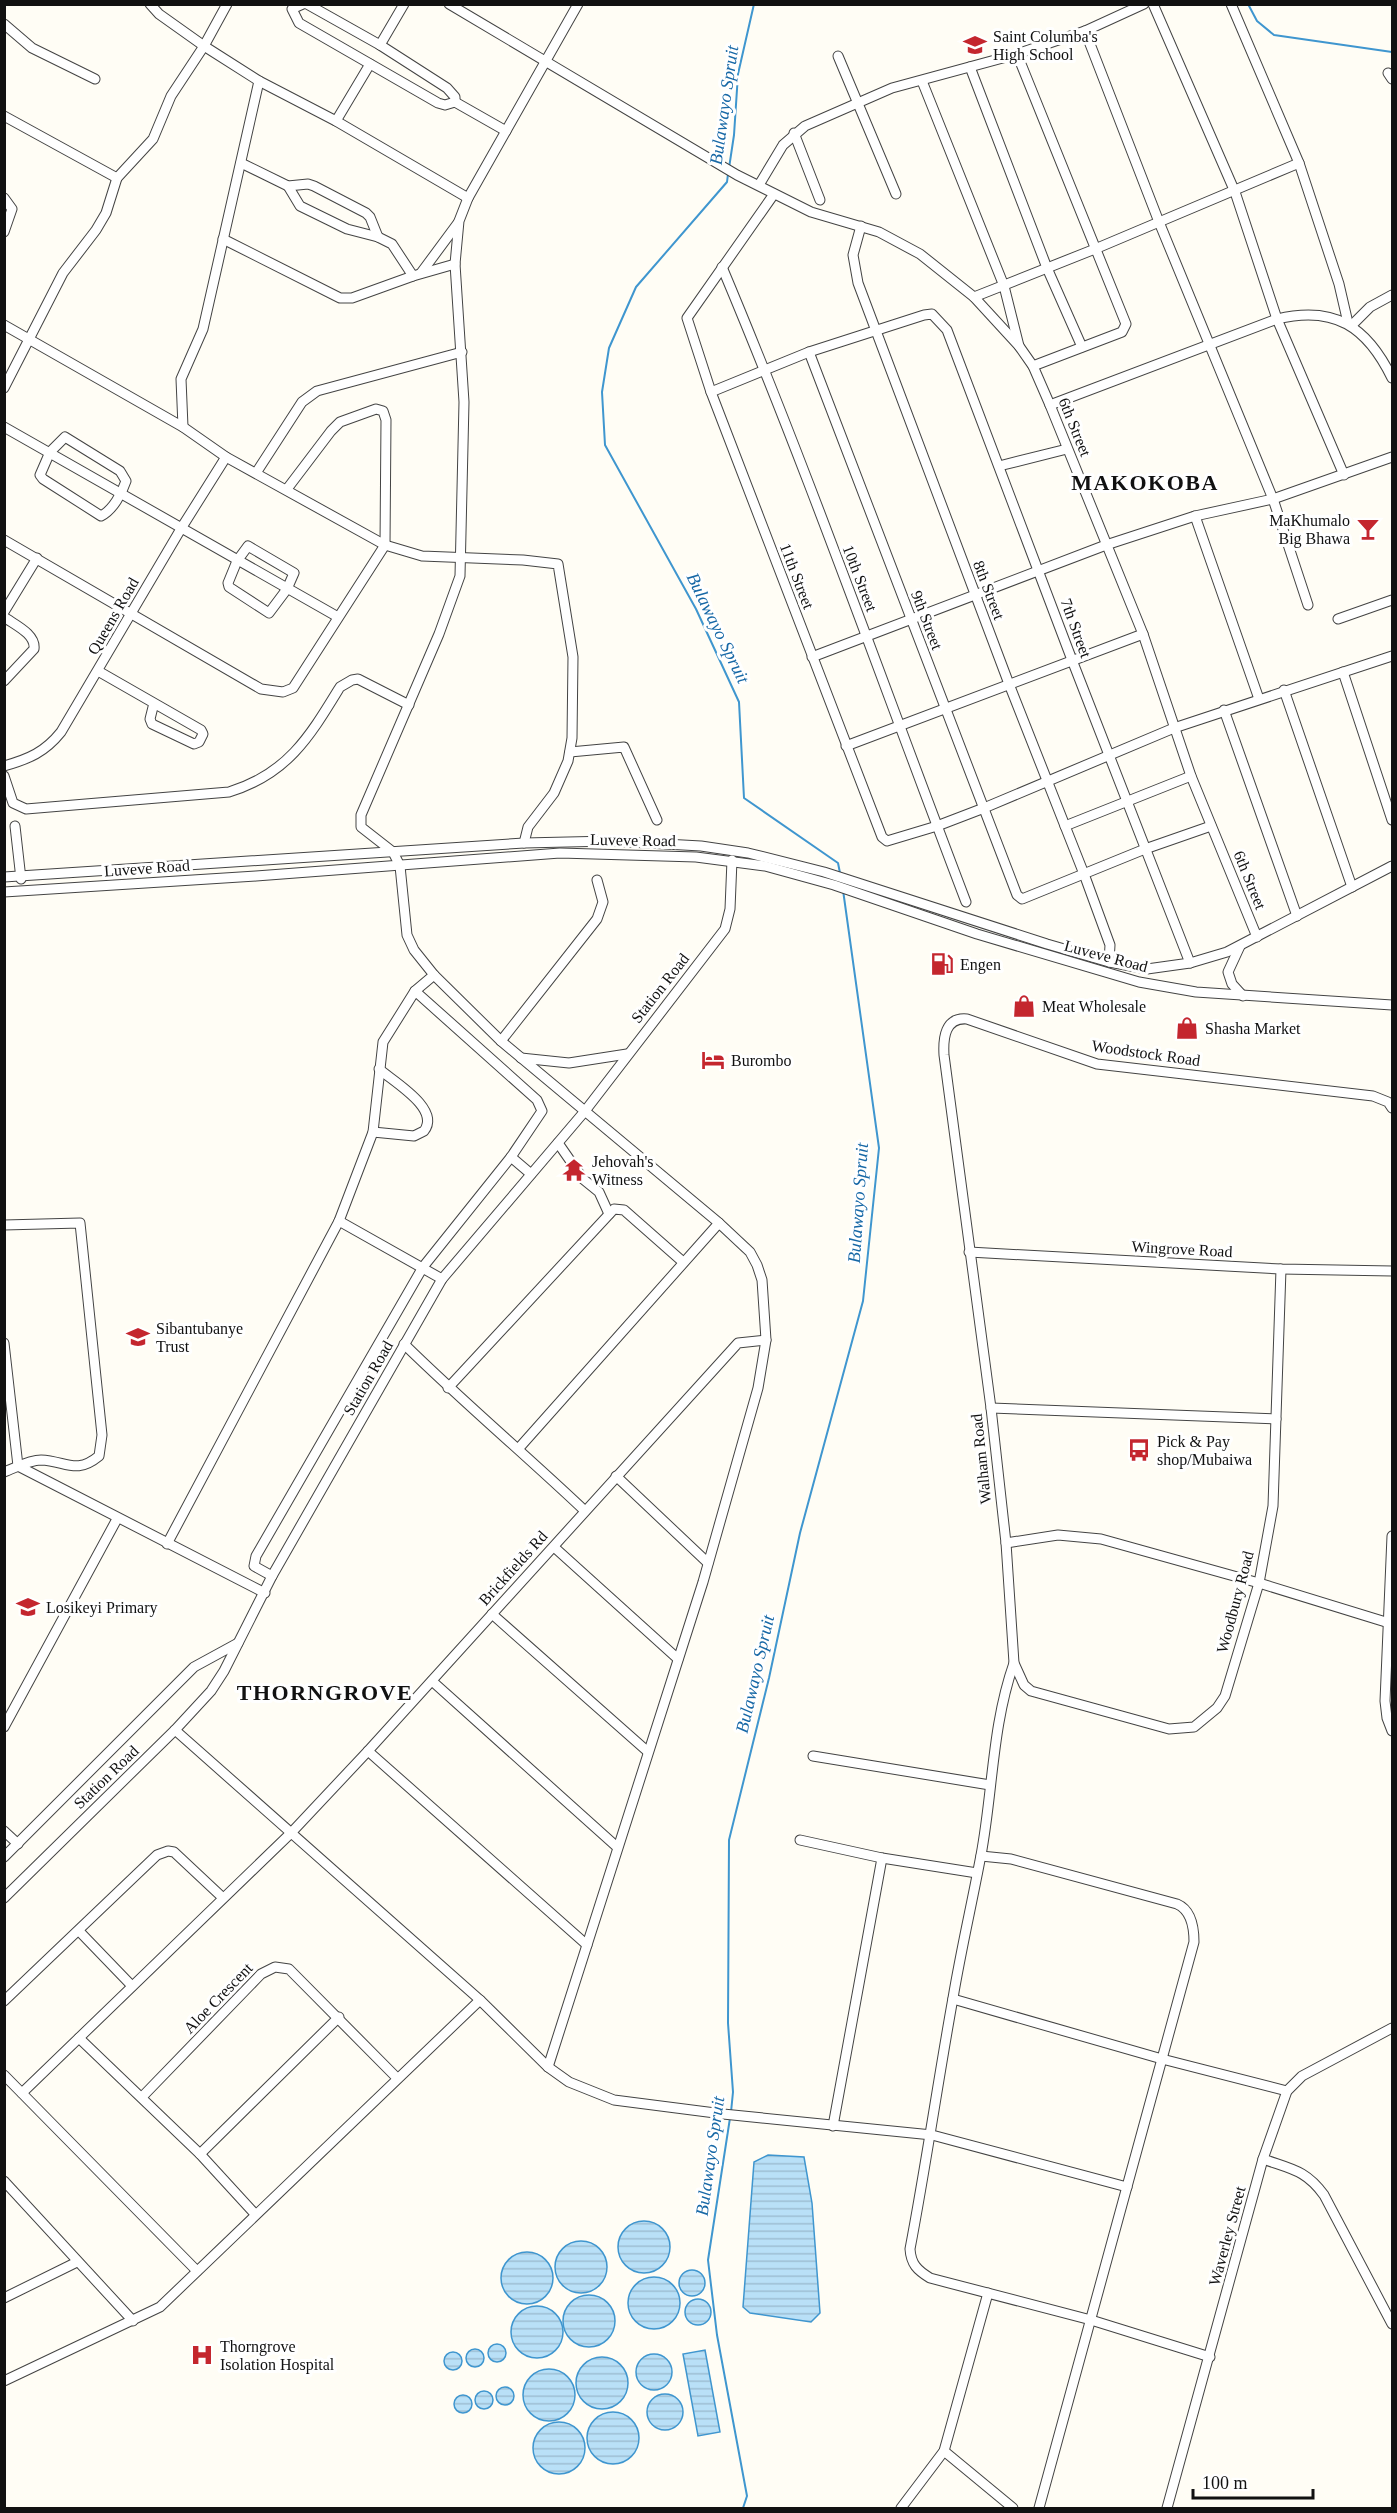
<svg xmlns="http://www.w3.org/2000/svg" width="1397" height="2513" viewBox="0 0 1397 2513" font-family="'Times New Roman',serif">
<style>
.water{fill:url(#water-rules);stroke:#3f96cf;stroke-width:1.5}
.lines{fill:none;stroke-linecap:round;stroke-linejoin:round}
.stream{stroke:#3f96cf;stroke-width:2}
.minor-casing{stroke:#444;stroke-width:11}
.minor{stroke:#fff;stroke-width:9}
.labels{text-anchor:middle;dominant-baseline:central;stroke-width:6;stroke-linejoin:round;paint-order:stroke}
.poi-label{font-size:16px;fill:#111;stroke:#fff;text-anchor:start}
.street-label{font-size:16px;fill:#111;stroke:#fff}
.water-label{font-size:18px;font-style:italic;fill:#1768a6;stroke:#fff}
.district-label{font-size:22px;font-weight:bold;letter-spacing:1.5px;fill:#111;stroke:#fff}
</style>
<defs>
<pattern id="water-rules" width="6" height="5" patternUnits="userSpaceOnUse" patternTransform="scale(1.5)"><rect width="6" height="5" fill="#b9e0f7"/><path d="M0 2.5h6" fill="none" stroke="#9ebfd3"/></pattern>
</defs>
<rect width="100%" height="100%" fill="#fffdf5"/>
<g class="water">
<polygon points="768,2155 804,2157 812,2203 820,2313 811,2322 750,2313 743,2307 754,2162"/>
<circle cx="644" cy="2247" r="26"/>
<circle cx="581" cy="2267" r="26"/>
<circle cx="527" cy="2278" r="26"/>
<circle cx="692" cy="2283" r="13"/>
<circle cx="654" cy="2303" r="26"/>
<circle cx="589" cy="2321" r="26"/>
<circle cx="698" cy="2312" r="13"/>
<circle cx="537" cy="2332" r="26"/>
<circle cx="497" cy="2353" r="9"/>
<circle cx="475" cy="2358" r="9"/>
<polygon points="705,2350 720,2432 698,2436 683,2354"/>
<circle cx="453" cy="2361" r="9"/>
<circle cx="654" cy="2372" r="18"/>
<circle cx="602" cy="2383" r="26"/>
<circle cx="549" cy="2395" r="26"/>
<circle cx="505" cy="2396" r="9"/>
<circle cx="484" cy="2400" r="9"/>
<circle cx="665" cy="2412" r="18"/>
<circle cx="463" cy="2404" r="9"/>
<circle cx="613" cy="2438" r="26"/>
<circle cx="559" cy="2448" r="26"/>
</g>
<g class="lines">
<g class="stream">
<polyline points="1248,4 1257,21 1274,35 1392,52"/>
<polyline points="729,168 734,135 738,74 754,4"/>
<polyline points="728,174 727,182 636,287 609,348 602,392 605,445 696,609 739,702 744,798 838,863 840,873"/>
<polyline points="731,2112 733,2092 728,2023 729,1840 769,1678 800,1533 863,1301 879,1148 843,890"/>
<polyline points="730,2118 708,2260 717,2335 747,2496 743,2508"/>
</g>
<g class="minor-casing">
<g id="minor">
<polyline points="150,4 159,14 204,46 259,81 336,121 468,198"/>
<polyline points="303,4 292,9 299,23 438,103 445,105 455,102 455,97 447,88 380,45 307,4"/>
<polyline points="449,4 737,175 811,212 879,232 920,254 974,297 1019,346 1033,366 1050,405 1143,634 1191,776 1257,937"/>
<polyline points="1153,4 1235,192 1277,319 1344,475"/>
<polyline points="1231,4 1299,163 1339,284 1348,323"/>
<polyline points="4,24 32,48 95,79"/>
<polyline points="1085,31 1159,222 1273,499 1308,605"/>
<polyline points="380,45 404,4"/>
<polyline points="1017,54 1126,324 1122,332 1033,366"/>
<polyline points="838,56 896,194"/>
<polyline points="970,67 1047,268 1082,347"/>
<polyline points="1388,73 1392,79"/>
<polyline points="922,81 1004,286 1019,346"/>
<polyline points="455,102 506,131"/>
<polyline points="4,116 117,178"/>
<polyline points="336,121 370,64"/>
<polyline points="794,133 820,200"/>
<polyline points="241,163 288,186 308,184 314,186 366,213 370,217 378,237"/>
<polyline points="759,185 783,145 805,126 892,88 1017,54 1085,31 1144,4"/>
<polyline points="288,186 300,206 347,229 378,237 392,244 413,276"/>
<polyline points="774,194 687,318 711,392 882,837 887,841 937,826 984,808 1174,728 1392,656"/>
<polyline points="4,198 12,209 4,232"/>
<polyline points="861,226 853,255 858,283 1009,684 1084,874 1110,945 1109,962"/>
<polyline points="223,239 340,298 352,298 413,276 455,264"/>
<path d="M722 267C810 476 885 690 966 902"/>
<polyline points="421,273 458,223"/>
<polyline points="974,297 1095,249 1299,163"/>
<polyline points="4,325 183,427 226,457 385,545 422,556 523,560 558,564 573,657 572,738 568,761 554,793 528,827 524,843"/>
<polyline points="1352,325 1370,307 1392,295"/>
<polyline points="809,352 1017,895 1022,899 1145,849 1211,826"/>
<polyline points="4,388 63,273 96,230 106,213 117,178 153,139 171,96 204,46 227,4"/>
<polyline points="711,392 809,352 924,315 932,314 947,330 1072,660 1190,963"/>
<path d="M1050 405 1277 319C1335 305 1367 327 1392 378"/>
<polyline points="4,427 338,617"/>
<polyline points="183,427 181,379 203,329 259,81"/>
<path d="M65 437 120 471 126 481C122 493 113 510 101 516L43 479 40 475 50 452Z"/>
<polyline points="999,466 1067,449"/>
<polyline points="256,473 302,402 317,391 462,352"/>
<polyline points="1195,516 1259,699"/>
<polyline points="4,540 261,689 283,692 293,688 385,545 386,420 383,411 376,409 340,422 331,431 287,489"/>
<polygon points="248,546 294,573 287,589 269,613 229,587 228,583 237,561"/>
<polyline points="4,612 37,558"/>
<path d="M4 617C15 625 36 634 34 649L4 681"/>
<polyline points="1338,619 1392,600"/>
<polyline points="812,657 1106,545 1195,516 1273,499 1392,457"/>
<polyline points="98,671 201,730 203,734 199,742 194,744 152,724 150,719 154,703"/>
<polyline points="1343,672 1392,820"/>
<polyline points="1284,690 1352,887"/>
<polyline points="1224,710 1297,916"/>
<polyline points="846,746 1143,634"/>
<polyline points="570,752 624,747 657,820"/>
<path d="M4 766C29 759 45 752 61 732L182 527 226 457"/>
<path d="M4 776 13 803 26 809 229 792C288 774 310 736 340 687L352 680 358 679 409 705"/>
<polyline points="15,826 21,879"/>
<polyline points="1065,826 1191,776"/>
<polyline points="4,877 524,843 611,841 701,846 748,853 824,872 1047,944 1109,962 1147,969 1190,963 1227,952 1392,866"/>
<polyline points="4,892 256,876 560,853 696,857 765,866 834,885 977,934 1139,982 1196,992 1392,1005"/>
<polyline points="1240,946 1228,972 1232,984 1243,996"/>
<polyline points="501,1041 597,919 603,902 597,880"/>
<polyline points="521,1058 569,1063 627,1054"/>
<path d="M373 1132 414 1136 424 1131C441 1109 394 1082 379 1069"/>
<polyline points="558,1143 583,1179 599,1192 609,1214"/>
<polyline points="511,1157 531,1174"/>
<polyline points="339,1221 442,1279"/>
<path d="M4 1225 80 1223 102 1435 99 1456C76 1475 66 1461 41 1460 29 1460 15 1468 4 1472"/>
<polyline points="969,1252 1281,1269 1392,1271"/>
<path d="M1281 1269 1273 1506 1259 1583 1225 1696 1217 1708 1194 1727 1169 1729 1031 1691 1024 1685 1014 1663 1006 1543 991 1408 944 1055C943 1038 945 1017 967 1019L1097 1064 1373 1096 1388 1102 1392 1108"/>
<polyline points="4,1343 18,1466 265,1593"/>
<path d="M404 1344C463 1402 526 1455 585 1511"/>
<polyline points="448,1388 614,1209 624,1210 683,1262"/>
<polyline points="991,1408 1276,1419"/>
<polyline points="519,1448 719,1223"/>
<polyline points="616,1476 708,1563"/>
<polyline points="1392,1536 1385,1701 1387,1718 1392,1731"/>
<polyline points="1006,1543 1058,1535 1101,1539 1259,1583 1389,1623"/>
<polyline points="167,1544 339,1221 373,1132 383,1042 415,991 434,975"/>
<polyline points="554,1547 678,1659"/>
<polyline points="272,1576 254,1566 256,1556 423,1267 511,1157 542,1111 537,1100 415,991"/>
<polyline points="492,1614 647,1751"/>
<path d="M1014 1663C992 1725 993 1791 981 1855 972 1903 961 1950 953 1998 938 2081 926 2165 910 2249 911 2264 917 2270 930 2278L1091 2320 1210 2357"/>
<polyline points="432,1681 617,1847"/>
<polyline points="4,1727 117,1519"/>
<polyline points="175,1730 480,2000 548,2067 569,2082 614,2100 723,2114 932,2135 1127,2187"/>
<polyline points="368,1751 587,1945"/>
<polyline points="813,1756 990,1785"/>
<polyline points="4,1831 18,1844"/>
<polyline points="800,1840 882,1858 977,1873"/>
<path d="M981 1856 1011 1859 1177 1904C1191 1910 1194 1927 1194 1942L1039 2508"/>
<polyline points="4,1857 194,1667 238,1643"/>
<polyline points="4,1898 175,1730 211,1691 224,1671 272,1576 442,1279 585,1111 725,929 730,909 732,860"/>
<polyline points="79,1931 132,1986"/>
<polyline points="953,1999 1162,2059 1287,2091"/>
<polyline points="4,2001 157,1855 168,1851 174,1852 222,1897"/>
<polyline points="79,2038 200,2154 255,2214"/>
<polyline points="548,2067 703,1582 758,1388 766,1340 762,1280 757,1265 750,1252 719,1223 501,1041 434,975 414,950 407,935 400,866 393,852 361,827 361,815 439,634 460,576 464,402 455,264 459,221 468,198 578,4"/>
<polyline points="4,2075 197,2271"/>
<polyline points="22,2093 291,1833 368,1751 738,1343 766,1340"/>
<polyline points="142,2097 261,1974 275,1967 289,1969 397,2078"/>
<polyline points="833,2126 882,1858"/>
<polyline points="200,2154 339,2017"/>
<path d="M1263 2159C1291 2169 1306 2170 1324 2195L1392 2324"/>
<polyline points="4,2181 133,2321"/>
<polyline points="4,2298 77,2262"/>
<polyline points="4,2381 160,2307 480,2000"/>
<polyline points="944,2451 1013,2508"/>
<polyline points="901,2508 944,2451 988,2293"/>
<polyline points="1167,2508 1263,2159 1287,2091 1302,2076 1392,2028"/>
</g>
</g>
<use href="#minor" class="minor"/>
</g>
<defs>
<g id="school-bare" transform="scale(1.8)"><path d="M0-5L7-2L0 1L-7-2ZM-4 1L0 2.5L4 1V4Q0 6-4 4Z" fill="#c4262e" stroke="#fff" stroke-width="2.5" paint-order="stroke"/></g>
<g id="bar-bare" transform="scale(1.8)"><path d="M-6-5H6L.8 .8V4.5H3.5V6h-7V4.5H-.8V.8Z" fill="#c4262e" stroke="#fff" stroke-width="2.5" paint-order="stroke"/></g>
<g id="fuel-bare" transform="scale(1.8)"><path d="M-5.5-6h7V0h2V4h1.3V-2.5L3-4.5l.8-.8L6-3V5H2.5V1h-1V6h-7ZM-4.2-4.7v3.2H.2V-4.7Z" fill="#c4262e" stroke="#fff" stroke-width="2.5" paint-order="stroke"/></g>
<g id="shop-bare" transform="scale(1.8)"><path d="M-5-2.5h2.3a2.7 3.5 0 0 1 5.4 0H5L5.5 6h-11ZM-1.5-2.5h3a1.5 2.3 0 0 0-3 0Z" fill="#c4262e" stroke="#fff" stroke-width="2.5" paint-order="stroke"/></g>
<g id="hotel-bare" transform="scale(1.8)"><path d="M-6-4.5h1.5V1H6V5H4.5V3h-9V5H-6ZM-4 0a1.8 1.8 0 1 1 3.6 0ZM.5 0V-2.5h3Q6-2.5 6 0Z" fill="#c4262e" stroke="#fff" stroke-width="2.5" paint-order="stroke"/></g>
<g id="temple-bare" transform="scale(1.8)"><path d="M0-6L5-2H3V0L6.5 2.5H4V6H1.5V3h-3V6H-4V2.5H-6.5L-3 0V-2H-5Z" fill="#c4262e" stroke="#fff" stroke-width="2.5" paint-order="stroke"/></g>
<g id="bus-bare" transform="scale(1.8)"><path d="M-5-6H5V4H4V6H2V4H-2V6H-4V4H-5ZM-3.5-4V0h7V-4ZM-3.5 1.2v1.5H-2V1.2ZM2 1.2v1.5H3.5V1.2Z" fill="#c4262e" stroke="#fff" stroke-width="2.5" paint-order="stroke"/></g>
<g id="hospital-bare" transform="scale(1.8)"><path d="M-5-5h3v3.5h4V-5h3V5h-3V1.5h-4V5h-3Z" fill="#c4262e" stroke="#fff" stroke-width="2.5" paint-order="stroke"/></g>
</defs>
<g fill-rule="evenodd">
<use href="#school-bare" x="975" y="45"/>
<use href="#bar-bare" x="1368" y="529"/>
<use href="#fuel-bare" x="942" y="964"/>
<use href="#shop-bare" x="1024" y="1006"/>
<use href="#shop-bare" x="1187" y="1028"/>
<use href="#hotel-bare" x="713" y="1060"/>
<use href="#temple-bare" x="574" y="1170"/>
<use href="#school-bare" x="138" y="1337"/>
<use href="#bus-bare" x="1139" y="1450"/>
<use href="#school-bare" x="28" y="1607"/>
<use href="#hospital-bare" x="202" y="2355"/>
</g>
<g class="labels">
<g class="poi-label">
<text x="993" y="36">Saint Columba's<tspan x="993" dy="18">High School</tspan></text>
<text x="1350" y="520" text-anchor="end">MaKhumalo<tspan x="1350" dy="18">Big Bhawa</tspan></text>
<text x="960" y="964">Engen</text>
<text x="1042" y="1006">Meat Wholesale</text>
<text x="1205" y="1028">Shasha Market</text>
<text x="731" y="1060">Burombo</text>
<text x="592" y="1161">Jehovah's<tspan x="592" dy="18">Witness</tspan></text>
<text x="156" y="1328">Sibantubanye<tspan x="156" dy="18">Trust</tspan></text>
<text x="1157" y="1441">Pick &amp; Pay<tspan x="1157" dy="18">shop/Mubaiwa</tspan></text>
<text x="46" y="1607">Losikeyi Primary</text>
<text x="220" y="2346">Thorngrove<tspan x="220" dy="18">Isolation Hospital</tspan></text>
</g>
<g class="street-label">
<text transform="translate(1075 427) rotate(68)">6th Street</text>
<text transform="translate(797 576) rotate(69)">11th Street</text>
<text transform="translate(860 578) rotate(69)">10th Street</text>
<text transform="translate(989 590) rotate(69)">8th Street</text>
<text transform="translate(113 616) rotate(-60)">Queens Road</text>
<text transform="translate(927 620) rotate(69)">9th Street</text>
<text transform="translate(1076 628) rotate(70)">7th Street</text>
<text transform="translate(633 840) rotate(1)">Luveve Road</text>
<text transform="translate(147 868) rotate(-4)">Luveve Road</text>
<text transform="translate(1250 880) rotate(68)">6th Street</text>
<text transform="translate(1106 956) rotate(15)">Luveve Road</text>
<text transform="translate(660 988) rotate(-52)">Station Road</text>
<text transform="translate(1146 1053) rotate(8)">Woodstock Road</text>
<text transform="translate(1182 1249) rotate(3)">Wingrove Road</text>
<text transform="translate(368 1378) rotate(-60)">Station Road</text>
<text transform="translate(981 1459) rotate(-96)">Walham Road</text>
<text transform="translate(513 1568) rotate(-48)">Brickfields Rd</text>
<text transform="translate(1235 1602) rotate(-75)">Woodbury Road</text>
<text transform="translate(106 1777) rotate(-44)">Station Road</text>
<text transform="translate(218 1998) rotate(-46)">Aloe Crescent</text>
<text transform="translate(1227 2236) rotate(-75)">Waverley Street</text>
</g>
<g class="water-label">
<text transform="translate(724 105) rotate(-82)">Bulawayo Spruit</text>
<text transform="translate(718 628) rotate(64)">Bulawayo Spruit</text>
<text transform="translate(858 1203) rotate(-86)">Bulawayo Spruit</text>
<text transform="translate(755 1674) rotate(-77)">Bulawayo Spruit</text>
<text transform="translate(710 2156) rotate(-82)">Bulawayo Spruit</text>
</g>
<g class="district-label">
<text x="1145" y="482">MAKOKOBA</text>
<text x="325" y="1692">THORNGROVE</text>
</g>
</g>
<rect width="1397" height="2513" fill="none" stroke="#111111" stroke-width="12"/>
<path d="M1193 2489v9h120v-9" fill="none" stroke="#111111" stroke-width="3"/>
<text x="1202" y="2489" font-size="18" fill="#111111" stroke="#ffffff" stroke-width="4.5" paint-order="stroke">100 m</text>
</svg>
